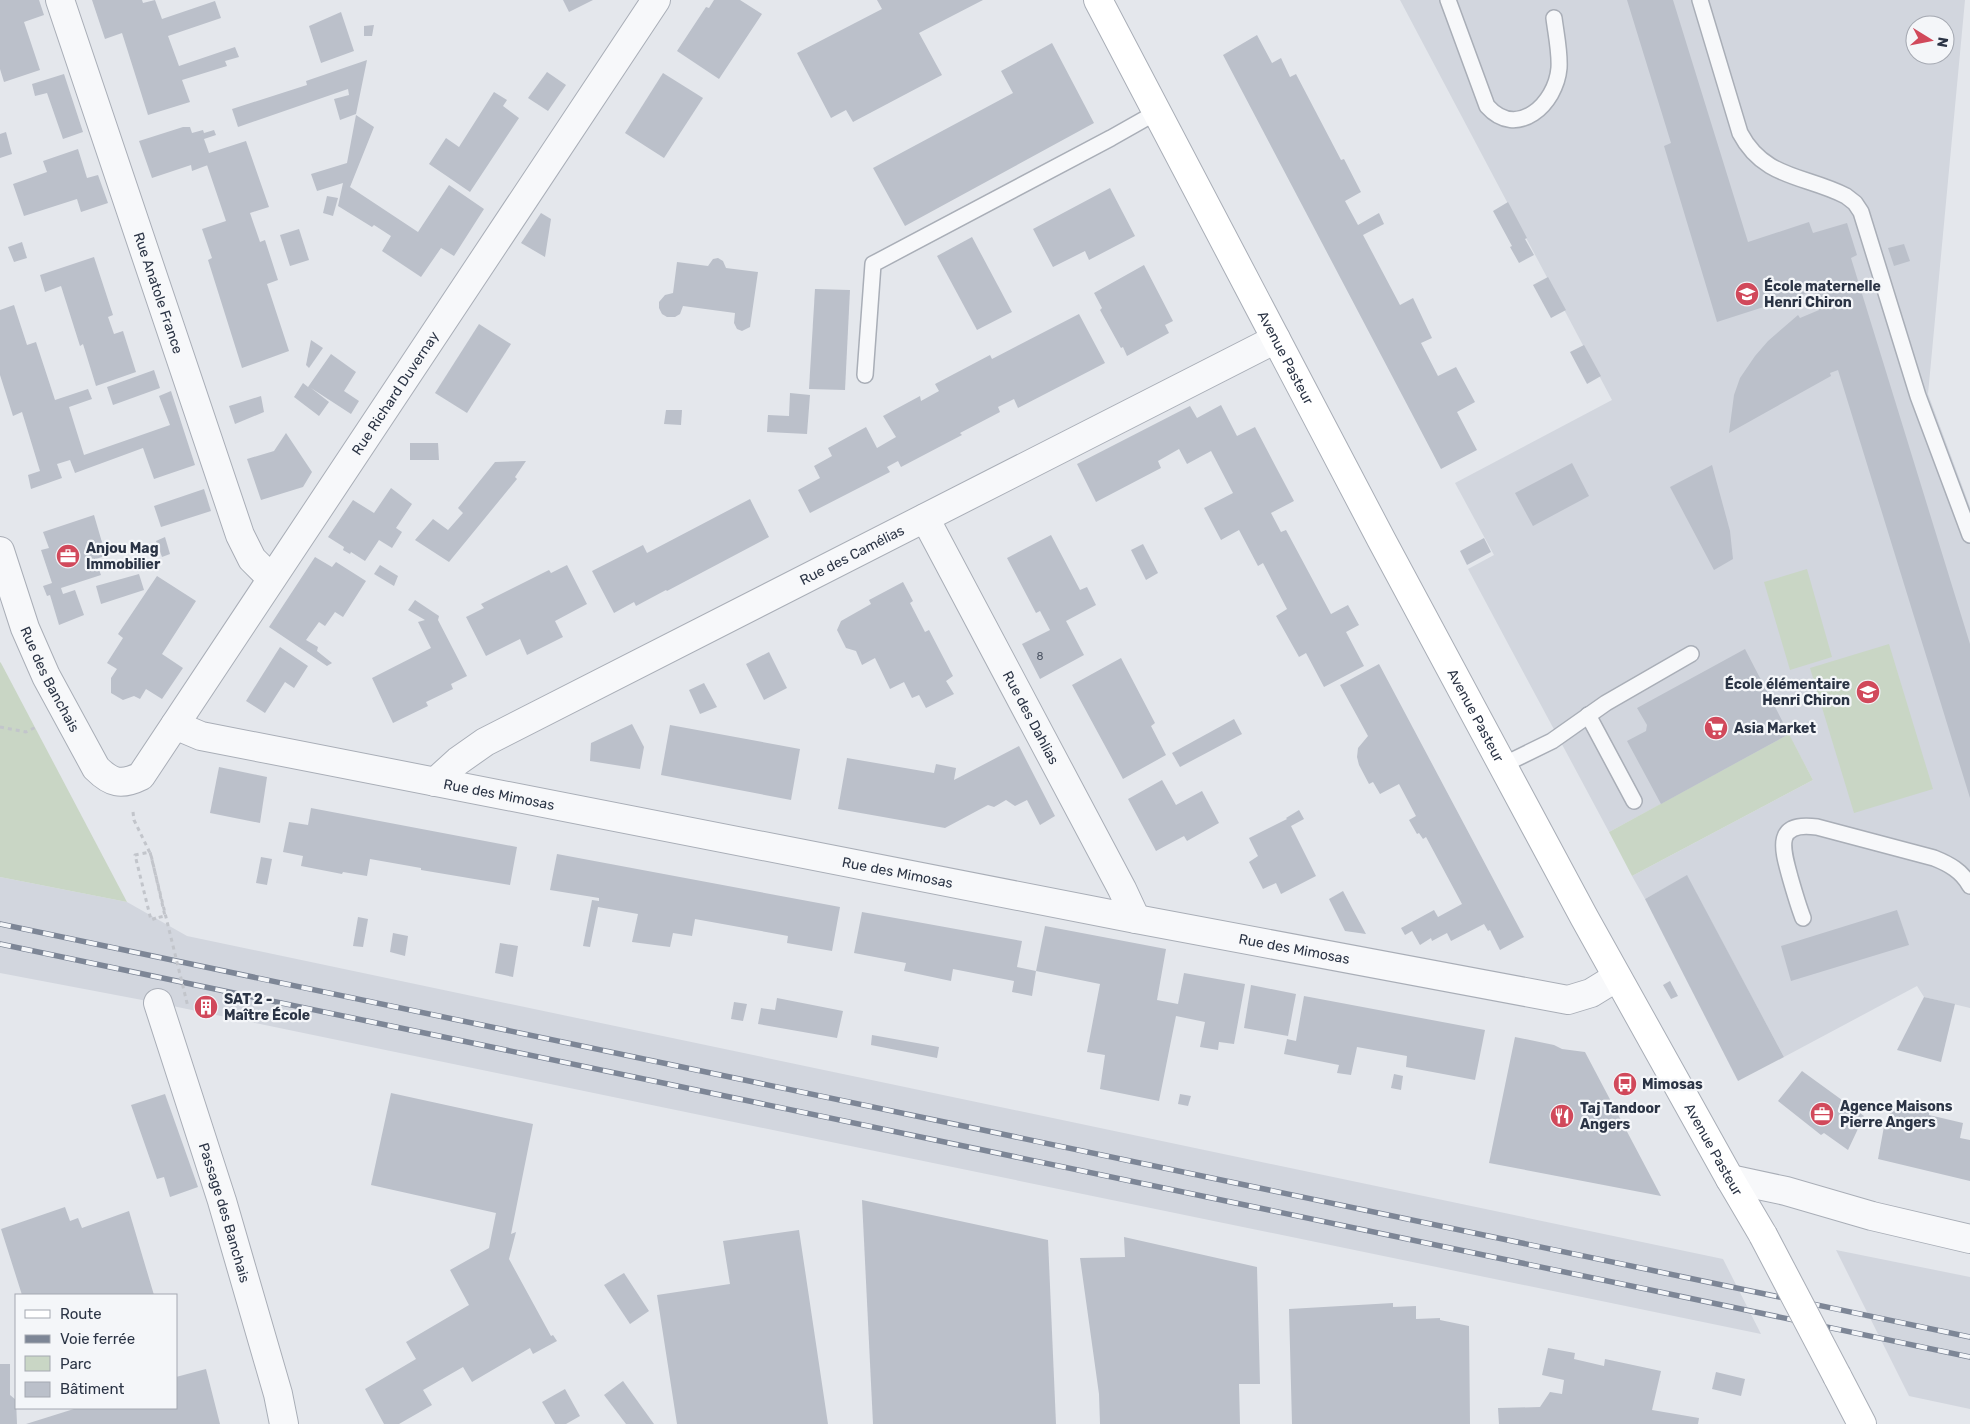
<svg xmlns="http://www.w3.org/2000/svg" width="1970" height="1424" viewBox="0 0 1970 1424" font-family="Rubik,sans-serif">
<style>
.built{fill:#d2d6de;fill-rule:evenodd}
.green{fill:#c9d6c5}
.building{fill:#bbc0ca}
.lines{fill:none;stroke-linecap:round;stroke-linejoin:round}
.service-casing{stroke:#a9aeb7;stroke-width:18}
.minor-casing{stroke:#a9aeb7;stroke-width:30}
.secondary-casing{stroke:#a9aeb7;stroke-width:30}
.path{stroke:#c2c5cb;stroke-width:3;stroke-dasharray:4 4;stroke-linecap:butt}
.service{stroke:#f7f8fa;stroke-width:15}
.minor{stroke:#f7f8fa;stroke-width:28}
.secondary{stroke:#fff;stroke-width:28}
.rail-casing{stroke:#7d8696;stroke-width:5.5}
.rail{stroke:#f4f6f9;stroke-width:4;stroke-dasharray:11;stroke-linecap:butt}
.secondary-bridge-casing{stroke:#a9aeb7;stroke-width:30;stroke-linecap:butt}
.path-bridge{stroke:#c2c5cb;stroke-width:3;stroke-dasharray:4 4;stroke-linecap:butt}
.secondary-bridge{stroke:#fff;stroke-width:28}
.labels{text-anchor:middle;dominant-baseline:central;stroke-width:4.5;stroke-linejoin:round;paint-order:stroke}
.number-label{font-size:11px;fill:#4f5766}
.poi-label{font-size:14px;font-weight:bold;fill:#2b3445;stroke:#f4f6f9;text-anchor:start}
.street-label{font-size:14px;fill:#2b3445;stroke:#f4f6f9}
</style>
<rect width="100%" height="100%" fill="#e4e7ec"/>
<g class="built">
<path d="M1400 0H1965L1928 394 1970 507V1008L1924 997 1917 986 1784 1057 1687 876 1645 899 1632 876 1813 780 1789 735 1609 832 1468 569 1494 555 1455 483 1612 400ZM1915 25H1945V55H1915Z"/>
<polygon points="0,877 127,902 187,936 1723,1259 1761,1334 158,1003 0,973"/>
<polygon points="1836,1250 1970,1277 1970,1409 1909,1396"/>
</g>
<g class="green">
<polygon points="1807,569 1832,657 1790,670 1764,582"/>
<polygon points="1889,644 1933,789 1854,813 1810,668"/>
<polygon points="0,662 1,663 127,902 0,877"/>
<polygon points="1789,734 1813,780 1632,876 1609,832"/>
</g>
<g class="building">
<polygon points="0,0 39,0 44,15 24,22 40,70 4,82 0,69"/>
<polygon points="92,0 142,0 143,3 155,0 162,19 215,1 221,18 168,36 179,66 235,47 239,57 225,61 227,66 182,80 190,102 148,115 122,33 105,39"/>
<polygon points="563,0 593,0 569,12"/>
<polygon points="714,0 740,0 762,14 719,79 677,51 706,7 709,8"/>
<polygon points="877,0 983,0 919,33 942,75 853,122 846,110 831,118 797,53 882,9"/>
<polygon points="1627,0 1673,0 1748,242 1809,222 1813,233 1847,223 1857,255 1851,258 1970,644 1970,798 1838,370 1830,373 1831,376 1729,433 1734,395 1740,378 1755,356 1768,341 1798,315 1800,318 1819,310 1814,291 1717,322 1664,146 1671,143"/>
<polygon points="341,12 354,51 321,63 309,26"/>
<polygon points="374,25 372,36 364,36 364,26"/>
<polygon points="1257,35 1272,63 1281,58 1290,77 1296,74 1341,160 1344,159 1361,192 1345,201 1358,225 1379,213 1384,224 1363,235 1400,305 1413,298 1432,338 1421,343 1438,376 1456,367 1475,402 1457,412 1477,450 1441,469 1223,55"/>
<polygon points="1052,43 1094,123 905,226 873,168 1013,93 1001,71"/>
<polygon points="367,60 356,114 340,120 334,99 349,95 348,89 238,127 232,109 307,85 306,81"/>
<polygon points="547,72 566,85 548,111 528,98"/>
<polygon points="663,73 703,98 664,158 625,133"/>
<polygon points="64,74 83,132 63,139 47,93 35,96 32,84"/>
<polygon points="494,92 507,100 503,106 519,118 470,192 429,164 446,138 459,147"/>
<polygon points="356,115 374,127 350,187 418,232 449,185 484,209 454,256 441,248 421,277 382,251 391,236 374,225 372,227 338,206 343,183 317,191 311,174 347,163"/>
<polygon points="183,127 190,127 192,133 203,130 204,133 214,130 216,135 204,139 209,153 246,141 269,207 250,213 260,242 265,240 278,280 267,284 289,351 242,368 208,260 212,258 202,229 226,221 207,165 245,151 192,171 191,165 152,178 139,141"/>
<polygon points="6,132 12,154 0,158 0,134"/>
<polygon points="78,149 87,178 98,175 108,203 81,212 77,199 24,216 13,184 47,172 43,161"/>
<polygon points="1110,188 1135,236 1089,260 1085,251 1053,267 1033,229"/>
<polygon points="327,196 338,198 333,216 323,213"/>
<polygon points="1508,202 1527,238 1525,239 1534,255 1519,263 1510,247 1512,246 1493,211"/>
<polygon points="541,213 551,219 545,257 521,243"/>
<polygon points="299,229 309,260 290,266 280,235"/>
<polygon points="972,237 1012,312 977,330 937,256"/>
<polygon points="22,242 27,258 14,262 8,247"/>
<polygon points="1904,244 1910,261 1894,266 1888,248"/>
<polygon points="94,257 113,315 108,317 114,334 123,331 136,372 96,386 83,344 80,346 61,286 45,292 40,275"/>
<polygon points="718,258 723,261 726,268 758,272 750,327 742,331 737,329 734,323 735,313 683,306 680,314 675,317 667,317 662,314 659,308 659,302 665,295 673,293 677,262 708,266 713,259"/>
<polygon points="1144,265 1173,321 1165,325 1169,333 1127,356 1123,347 1121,348 1100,310 1102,308 1094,293"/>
<polygon points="1548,277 1566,310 1551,318 1533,285"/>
<polygon points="815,289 850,290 845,390 809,389"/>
<polygon points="14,305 27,345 36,342 55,400 88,389 92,399 69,407 84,455 170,425 159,396 171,391 195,465 154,479 143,448 75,473 70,460 57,464 62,478 31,489 28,475 40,471 22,412 13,416 0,375 0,310"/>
<polygon points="1079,314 1105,363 1018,408 1014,399 998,407 1000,412 960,433 962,435 901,467 898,461 887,467 890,472 810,513 798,490 820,478 814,466 832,456 828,448 866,427 877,448 896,437 883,416 920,396 921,401 939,391 935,384 990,355 992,359"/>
<polygon points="479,324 511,344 467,413 435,393"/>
<polygon points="311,340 323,348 309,368 306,365"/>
<polygon points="1584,345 1601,376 1587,384 1570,352"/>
<polygon points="331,354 356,372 344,391 359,401 351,414 311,388 329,402 319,416 294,397 303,383 308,387"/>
<polygon points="154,370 160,388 113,405 107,387"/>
<polygon points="790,393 810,395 807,434 767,432 768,415 789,416"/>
<polygon points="261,396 264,412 235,424 229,406"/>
<polygon points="1221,405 1237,436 1255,427 1277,469 1294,501 1271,513 1281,532 1286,530 1331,614 1348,605 1359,625 1346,632 1364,666 1324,687 1306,653 1299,657 1276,616 1287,609 1263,563 1258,566 1239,530 1221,540 1204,508 1233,493 1211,451 1187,464 1179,449 1158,461 1161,468 1096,502 1077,464 1190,406 1197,418"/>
<polygon points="666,410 682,410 681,425 664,424"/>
<polygon points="286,433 312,472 303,487 261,500 247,459 274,451"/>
<polygon points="410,443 438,443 439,460 410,460"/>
<polygon points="526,461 515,477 517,479 449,562 415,540 433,519 448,530 463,513 458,508 495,462"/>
<polygon points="1572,463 1589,496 1533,526 1515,493"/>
<polygon points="1712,465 1730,531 1733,559 1714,570 1670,487"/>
<polygon points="391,488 412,504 396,528 402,532 392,548 379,540 365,561 351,552 350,554 343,550 344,547 328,537 353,500 374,513"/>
<polygon points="204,489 211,511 161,527 154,506"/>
<polygon points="750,499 769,537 667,591 666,590 636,606 634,602 614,613 592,571 643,545 647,553"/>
<polygon points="94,515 106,556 95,559 101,575 61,588 63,594 75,590 84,615 59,625 50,595 47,596 43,586 52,583 41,550 49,548 43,532"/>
<polygon points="1051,535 1080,590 1087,587 1096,605 1066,621 1084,655 1040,679 1022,644 1050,630 1040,611 1036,613 1007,558"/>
<polygon points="165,537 170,554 162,557 156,541"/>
<polygon points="1484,538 1491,552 1467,565 1460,551"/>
<polygon points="1143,544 1158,573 1146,580 1131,550"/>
<polygon points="315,557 332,567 336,562 366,581 343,617 335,612 325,626 319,622 306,640 318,647 317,651 332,663 327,666 269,627"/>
<polygon points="380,565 398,576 394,586 374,574"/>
<polygon points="567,565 587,604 555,621 563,637 527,655 520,639 486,656 466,617 484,608 481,604 549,570 551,573"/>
<polygon points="139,574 144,590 101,604 96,586"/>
<polygon points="157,576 196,601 162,654 183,668 162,699 146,689 140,699 134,696 123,700 111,693 111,678 117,669 107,663 123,638 118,634"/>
<polygon points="903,582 913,601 910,603 925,632 929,630 953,676 946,681 954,694 926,708 919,695 912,698 904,682 890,689 875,658 862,665 856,651 846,648 837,630 841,621 871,604 869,600"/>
<polygon points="415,600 439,616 438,620 467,676 451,684 453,689 426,702 428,706 393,723 372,678 431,648 418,622 425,620 408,610"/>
<polygon points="280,647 308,666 294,688 285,682 265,713 246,701"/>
<polygon points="1745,649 1789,734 1661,804 1627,741 1646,731 1647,725 1637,708"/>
<polygon points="769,652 787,688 764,700 746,664"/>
<polygon points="1121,658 1155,723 1151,726 1166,755 1123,779 1072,685"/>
<polygon points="1379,664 1524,937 1500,950 1490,930 1488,931 1484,924 1451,941 1447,933 1432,941 1431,938 1420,945 1412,931 1405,935 1401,928 1434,910 1438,917 1462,904 1426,837 1423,839 1419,833 1417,834 1409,820 1416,816 1399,784 1380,794 1373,782 1369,784 1359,765 1357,757 1358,748 1368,736 1340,685"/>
<polygon points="704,683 717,707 700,714 689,690"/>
<polygon points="1234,719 1242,734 1180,767 1172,753"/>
<polygon points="632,724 644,747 640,769 590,761 591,743"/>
<polygon points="670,725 800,749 791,800 661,775"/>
<polygon points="1019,746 1055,816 1040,825 1027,800 1015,806 1006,800 994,807 988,805 945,828 838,809 847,758 934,773 936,764 956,768 954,780"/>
<polygon points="219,767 267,777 260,823 210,813"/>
<polygon points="1162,780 1176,805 1202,791 1219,823 1187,841 1184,836 1156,851 1128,799"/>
<polygon points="311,808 517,847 510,885 421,870 421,868 370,859 367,876 343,872 342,874 301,866 303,856 283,852 289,822 308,825"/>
<polygon points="1299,810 1304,819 1291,826 1316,876 1281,894 1276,883 1263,889 1249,862 1258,856 1249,838 1287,819 1286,818"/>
<polygon points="557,854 840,907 832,951 787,943 788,936 695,919 692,936 673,933 670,947 632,942 638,914 598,907 590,947 583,946 592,900 599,901 599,898 550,890"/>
<polygon points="261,857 272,859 267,885 256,883"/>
<polygon points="1687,875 1784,1057 1738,1081 1645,899"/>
<polygon points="1343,891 1353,910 1366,934 1345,931 1329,899"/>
<polygon points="1897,910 1909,945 1791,981 1781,946"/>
<polygon points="862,912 1022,941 1017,967 1036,971 1032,996 1012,992 1014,981 953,969 951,981 904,971 906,963 854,953"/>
<polygon points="358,917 368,919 363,947 353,946"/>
<polygon points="1045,926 1166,949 1157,1000 1178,1004 1184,973 1245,984 1234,1044 1219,1042 1218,1050 1200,1047 1205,1022 1176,1016 1159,1101 1100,1089 1105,1055 1087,1052 1100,984 1036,971"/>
<polygon points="393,933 408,936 405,956 390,952"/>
<polygon points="500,943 518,946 513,977 495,973"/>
<polygon points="1670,981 1678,996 1671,999 1663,985"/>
<polygon points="1251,985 1296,994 1288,1036 1244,1028"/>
<polygon points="1304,996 1485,1030 1475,1080 1406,1067 1407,1056 1357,1047 1351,1075 1337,1073 1339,1065 1284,1054 1287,1039 1296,1041"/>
<polygon points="1924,997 1955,1004 1941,1062 1897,1050"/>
<polygon points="777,998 843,1011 837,1038 758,1024 761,1008 775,1010"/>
<polygon points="201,1000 213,1002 211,1014 199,1012"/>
<polygon points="734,1002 747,1004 743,1021 731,1019"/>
<polygon points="872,1035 939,1047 937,1058 871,1045"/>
<polygon points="1515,1037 1554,1045 1562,1049 1585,1052 1661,1196 1489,1163"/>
<polygon points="1802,1071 1864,1116 1848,1150 1824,1133 1821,1135 1778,1101"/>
<polygon points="1394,1074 1403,1076 1401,1090 1391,1088"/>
<polygon points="1625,1078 1632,1092 1626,1096 1618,1081"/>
<polygon points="391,1093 533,1124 511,1234 516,1232 509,1259 551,1336 553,1335 557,1341 533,1354 530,1348 472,1382 463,1367 423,1390 432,1405 399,1424 384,1424 365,1389 416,1359 406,1342 469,1305 450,1270 489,1248 496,1213 371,1185"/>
<polygon points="165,1094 198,1187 170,1197 164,1177 157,1179 131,1105"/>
<polygon points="1180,1094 1191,1096 1188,1106 1178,1104"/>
<polygon points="1900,1106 1929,1112 1929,1115 1963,1123 1960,1138 1970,1140 1970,1181 1878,1159 1885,1121 1889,1122 1890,1110"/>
<polygon points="862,1200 1048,1240 1056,1424 873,1424"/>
<polygon points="65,1207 70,1221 78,1218 82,1228 129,1211 154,1295 22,1295 1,1229"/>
<polygon points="799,1230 828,1424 677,1424 657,1295 730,1284 723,1241"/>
<polygon points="1124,1237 1257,1267 1260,1384 1239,1384 1240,1424 1100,1424 1099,1394 1080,1258 1125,1257"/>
<polygon points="624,1273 649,1311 630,1324 604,1285"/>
<polygon points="1393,1303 1393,1307 1416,1306 1416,1319 1440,1318 1440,1320 1469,1326 1470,1424 1292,1424 1289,1309"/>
<polygon points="1548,1348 1575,1353 1574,1359 1604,1366 1605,1359 1661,1371 1652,1410 1699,1418 1698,1424 1499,1424 1498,1408 1540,1407 1550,1392 1562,1394 1564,1380 1542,1375"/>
<polygon points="0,1364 10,1364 10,1395 16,1400 17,1424 0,1424"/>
<polygon points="206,1369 220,1424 26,1424 77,1408 176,1408 176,1377"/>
<polygon points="1716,1372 1745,1379 1741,1396 1712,1389"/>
<polygon points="623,1381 654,1424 626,1424 604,1395"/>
<polygon points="565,1389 580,1416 566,1424 555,1424 542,1402"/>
</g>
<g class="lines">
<g class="service-casing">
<g id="service">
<path d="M1448 0 1487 106C1517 140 1556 104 1559 68 1560 52 1556 34 1554 18"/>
<path d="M1700 0 1740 133C1764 179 1805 175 1846 196L1855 203 1861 212 1918 396 1970 535"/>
<polyline points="865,375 873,264 1111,138 1157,112"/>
<polyline points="1588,715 1634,801"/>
<polyline points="1503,765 1552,741 1606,703 1691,654"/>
<path d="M1803 918C1798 905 1794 891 1790 877 1782 848 1774 821 1817 827L1934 858C1949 864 1962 871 1970 886"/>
</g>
</g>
<g class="minor-casing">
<g id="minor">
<path id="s1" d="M60 0 240 535 252 559 271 578"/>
<path id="s2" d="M925 518 1122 889 1136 919"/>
<path id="s3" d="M0 551 25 628 46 676 96 768C111 783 121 786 141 776L656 0"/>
<path id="s4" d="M175 725 201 736 1136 919 1568 1000 1591 993 1617 977"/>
<path id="s5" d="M435 782 458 761 485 742 1276 339"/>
<path id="s6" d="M158 1003 222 1201 278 1394 284 1424"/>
<polyline points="1730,1179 1786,1191 1872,1216 1970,1239"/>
</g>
</g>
<g class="secondary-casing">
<g id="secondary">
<path id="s7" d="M1098 0 1381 539 1584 917 1730 1179 1763 1235"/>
<polyline points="1837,1376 1862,1424"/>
</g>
</g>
<g class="path">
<polyline points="0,727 26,732 38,726"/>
<polyline points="133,812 134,820 151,855 165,916 156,918"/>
</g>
<use href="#service" class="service"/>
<use href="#minor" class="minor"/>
<use href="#secondary" class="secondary"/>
<g class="rail-casing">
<g id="rail">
<polyline points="0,924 1970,1337"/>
<polyline points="0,944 1970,1357"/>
</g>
</g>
<use href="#rail" class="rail"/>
<g class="secondary-bridge-casing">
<polyline id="secondary-bridge" points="1763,1235 1837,1376"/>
</g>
<polyline class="path-bridge" points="156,918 151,920 135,855 150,852 188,1007"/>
<use href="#secondary-bridge" class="secondary-bridge"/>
</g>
<defs>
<g id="school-disc" transform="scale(1.25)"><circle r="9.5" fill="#d1495b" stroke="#f4f6f9"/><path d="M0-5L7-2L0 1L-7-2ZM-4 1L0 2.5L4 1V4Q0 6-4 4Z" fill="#fff"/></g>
<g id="office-disc" transform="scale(1.25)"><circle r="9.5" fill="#d1495b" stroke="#f4f6f9"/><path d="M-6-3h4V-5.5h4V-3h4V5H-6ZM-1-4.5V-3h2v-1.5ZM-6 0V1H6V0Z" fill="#fff"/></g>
<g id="supermarket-disc" transform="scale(1.25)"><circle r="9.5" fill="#d1495b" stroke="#f4f6f9"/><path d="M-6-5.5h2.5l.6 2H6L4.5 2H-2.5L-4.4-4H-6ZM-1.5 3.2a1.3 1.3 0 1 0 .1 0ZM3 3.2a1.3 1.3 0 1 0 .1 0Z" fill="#fff"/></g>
<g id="building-disc" transform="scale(1.25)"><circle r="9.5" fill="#d1495b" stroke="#f4f6f9"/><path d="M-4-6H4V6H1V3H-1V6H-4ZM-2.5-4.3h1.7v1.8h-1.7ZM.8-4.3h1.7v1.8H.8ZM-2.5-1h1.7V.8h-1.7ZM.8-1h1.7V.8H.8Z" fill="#fff"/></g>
<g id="bus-disc" transform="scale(1.25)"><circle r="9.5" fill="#d1495b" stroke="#f4f6f9"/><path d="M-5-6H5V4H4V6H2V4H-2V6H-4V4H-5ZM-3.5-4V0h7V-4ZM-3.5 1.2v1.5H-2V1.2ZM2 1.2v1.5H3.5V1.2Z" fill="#fff"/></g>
<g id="restaurant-disc" transform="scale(1.25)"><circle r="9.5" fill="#d1495b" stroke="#f4f6f9"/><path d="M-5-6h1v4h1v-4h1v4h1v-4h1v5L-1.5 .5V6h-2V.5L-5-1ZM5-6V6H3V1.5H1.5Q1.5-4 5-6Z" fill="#fff"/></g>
</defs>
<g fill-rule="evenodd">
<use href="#school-disc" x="1747" y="294"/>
<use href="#office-disc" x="68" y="556"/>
<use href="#school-disc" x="1868" y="692"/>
<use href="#supermarket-disc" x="1716" y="728"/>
<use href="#building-disc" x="206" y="1007"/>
<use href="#bus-disc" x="1625" y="1084"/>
<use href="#office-disc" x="1822" y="1114"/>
<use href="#restaurant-disc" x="1562" y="1116"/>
</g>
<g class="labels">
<g class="number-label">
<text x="1040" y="656">8</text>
</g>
<g class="poi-label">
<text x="1764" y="286">École maternelle<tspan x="1764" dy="16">Henri Chiron</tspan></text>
<text x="86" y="548">Anjou Mag<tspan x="86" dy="16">Immobilier</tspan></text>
<text x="1850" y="684" text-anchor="end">École élémentaire<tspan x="1850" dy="16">Henri Chiron</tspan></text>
<text x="1734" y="728">Asia Market</text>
<text x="224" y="999">SAT 2 -<tspan x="224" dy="16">Maître École</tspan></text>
<text x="1642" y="1084">Mimosas</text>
<text x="1840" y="1106">Agence Maisons<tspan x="1840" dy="16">Pierre Angers</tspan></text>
<text x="1580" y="1108">Taj Tandoor<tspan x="1580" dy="16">Angers</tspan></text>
</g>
<g class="street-label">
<text stroke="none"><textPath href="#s1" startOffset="309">Rue Anatole France</textPath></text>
<text stroke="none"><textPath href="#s7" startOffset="404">Avenue Pasteur</textPath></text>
<text stroke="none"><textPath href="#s3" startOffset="748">Rue Richard Duvernay</textPath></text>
<text stroke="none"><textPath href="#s5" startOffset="476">Rue des Camélias</textPath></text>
<text stroke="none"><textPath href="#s3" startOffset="138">Rue des Banchais</textPath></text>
<text stroke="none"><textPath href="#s7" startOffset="809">Avenue Pasteur</textPath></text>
<text stroke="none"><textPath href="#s2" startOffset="226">Rue des Dahlias</textPath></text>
<text stroke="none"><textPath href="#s4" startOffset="332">Rue des Mimosas</textPath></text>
<text stroke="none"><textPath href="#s4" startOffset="738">Rue des Mimosas</textPath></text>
<text stroke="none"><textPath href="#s4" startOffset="1142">Rue des Mimosas</textPath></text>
<text stroke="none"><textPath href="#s7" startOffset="1304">Avenue Pasteur</textPath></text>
<text stroke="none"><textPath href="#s6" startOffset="220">Passage des Banchais</textPath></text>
</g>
</g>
<rect x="15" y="1294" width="162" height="115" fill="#f4f6f9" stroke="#a4a8b1"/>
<rect x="25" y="1310" width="25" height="8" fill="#ffffff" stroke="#a4a8b1"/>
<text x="60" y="1319" font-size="15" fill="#2b3445">Route</text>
<rect x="25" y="1335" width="25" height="8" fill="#7d8696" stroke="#a4a8b1"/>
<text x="60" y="1344" font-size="15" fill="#2b3445">Voie ferrée</text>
<rect x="25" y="1356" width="25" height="15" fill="#c9d6c5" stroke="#a4a8b1"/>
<text x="60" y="1369" font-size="15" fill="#2b3445">Parc</text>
<rect x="25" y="1382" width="25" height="15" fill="#bbc0ca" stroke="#a4a8b1"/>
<text x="60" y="1394" font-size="15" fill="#2b3445">Bâtiment</text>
<g transform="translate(1930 40) rotate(100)"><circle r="24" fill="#f4f6f9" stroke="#a4a8b1"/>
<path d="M0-4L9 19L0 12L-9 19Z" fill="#d1495b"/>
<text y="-8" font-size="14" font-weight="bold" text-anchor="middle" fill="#2b3445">N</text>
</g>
</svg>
